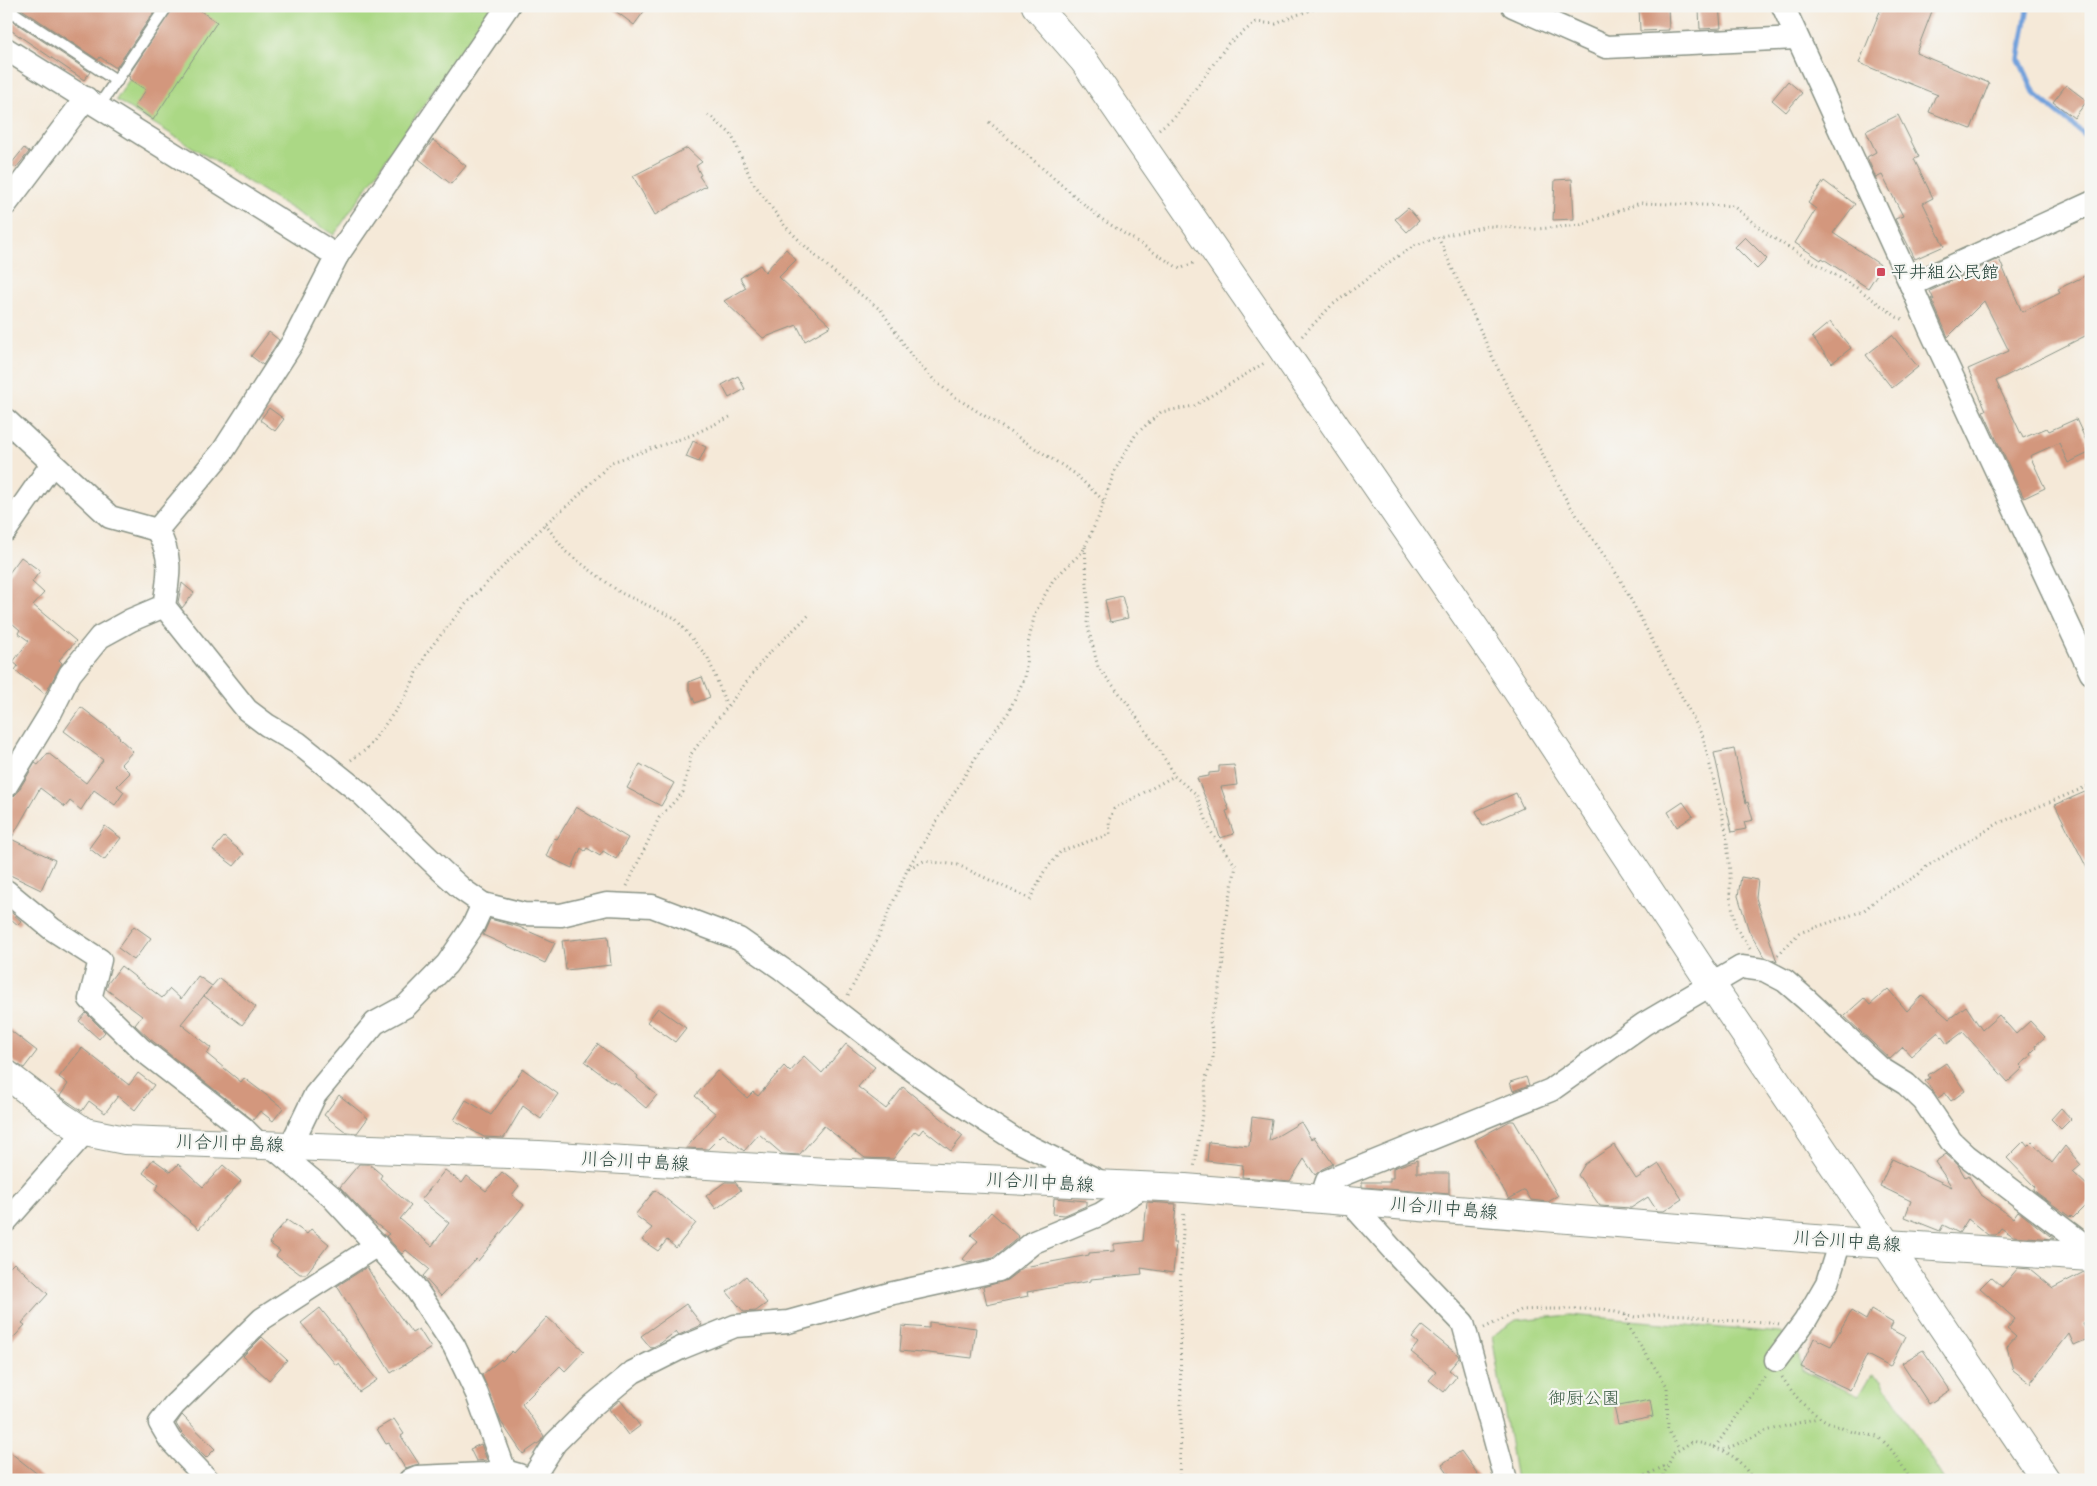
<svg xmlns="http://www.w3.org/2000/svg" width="2097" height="1486" viewBox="0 0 2097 1486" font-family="Itim,'Klee One',sans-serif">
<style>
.green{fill:#abd885;stroke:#658a5c}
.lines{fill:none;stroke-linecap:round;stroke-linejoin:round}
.stream{stroke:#72a1db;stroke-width:5.5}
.building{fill:#d3977d}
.lane-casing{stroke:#8a9386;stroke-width:14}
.street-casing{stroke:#8a9386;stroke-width:25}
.secondary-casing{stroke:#8a9386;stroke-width:30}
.path{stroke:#8a9386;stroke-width:3;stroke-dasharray:1 4;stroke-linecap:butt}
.lane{stroke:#fff;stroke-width:11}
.street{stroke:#fff;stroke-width:22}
.secondary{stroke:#fff;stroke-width:28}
.poi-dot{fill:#d1495b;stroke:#f6f6f2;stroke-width:2}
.labels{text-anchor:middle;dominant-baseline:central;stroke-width:4.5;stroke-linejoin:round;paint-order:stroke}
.poi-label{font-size:18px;fill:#1f3d34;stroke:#f6f6f2;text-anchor:start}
.street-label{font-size:18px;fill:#1f3d34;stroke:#f6f6f2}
.park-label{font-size:18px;fill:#3b5c44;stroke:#f6f6f2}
</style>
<rect width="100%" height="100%" fill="#f6f6f2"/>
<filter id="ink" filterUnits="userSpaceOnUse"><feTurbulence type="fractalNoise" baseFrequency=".02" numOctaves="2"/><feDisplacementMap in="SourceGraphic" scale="10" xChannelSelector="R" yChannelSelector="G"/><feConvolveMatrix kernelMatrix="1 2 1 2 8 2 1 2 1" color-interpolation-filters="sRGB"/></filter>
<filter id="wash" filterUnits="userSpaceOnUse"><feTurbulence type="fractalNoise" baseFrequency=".0096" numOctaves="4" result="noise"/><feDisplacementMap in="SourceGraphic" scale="20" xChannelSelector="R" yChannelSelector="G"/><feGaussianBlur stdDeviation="1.12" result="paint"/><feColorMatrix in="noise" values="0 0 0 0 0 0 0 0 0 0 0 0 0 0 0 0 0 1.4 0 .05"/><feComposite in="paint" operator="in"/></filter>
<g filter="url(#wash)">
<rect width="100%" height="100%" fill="#f5e9d8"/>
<g class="green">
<polygon points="177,6 492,6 334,235 116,100"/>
<polygon points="1571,1315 1780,1333 1797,1343 1801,1370 1859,1396 1872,1374 1882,1380 1944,1480 1516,1480 1492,1336 1516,1320"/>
</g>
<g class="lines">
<polyline class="stream" points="2028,6 2019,59 2035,94 2091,140"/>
</g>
<g id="blocks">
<g class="building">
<polygon points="17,6 158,6 116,68 100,57 98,60"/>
<polygon points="174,6 193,6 217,22 153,120 134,107 146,90 129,79 130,77 128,76"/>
<polygon points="609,6 648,6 634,25"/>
<polygon points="1639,6 1668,6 1669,30 1640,31"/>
<polygon points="1705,6 1719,6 1721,28 1700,29 1699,10"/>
<polygon points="1882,6 1934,6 1916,53 1989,83 1971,129 1929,112 1935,97 1938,95 1859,63"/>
<polygon points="8,18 90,72 84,80 6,27"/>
<polygon points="1788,81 1802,93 1786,112 1772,100"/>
<polygon points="2066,85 2087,101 2074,118 2053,102"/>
<polygon points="1898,115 1919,157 1914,159 1933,198 1923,203 1944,246 1915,259 1895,219 1903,216 1882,175 1876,178 1867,157 1876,152 1866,131"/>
<polygon points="433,140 466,166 451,184 419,159"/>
<polygon points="24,148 29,152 16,168 11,164"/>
<polygon points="687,148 702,162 696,166 701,175 699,176 706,186 655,215 633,176"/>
<polygon points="1572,179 1574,219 1553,220 1555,180"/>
<polygon points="1824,181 1855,204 1833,233 1882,266 1868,288 1822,258 1821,260 1795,243 1816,209 1808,203"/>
<polygon points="1408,208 1419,221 1407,232 1395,219"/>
<polygon points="1745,237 1767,259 1757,269 1735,247"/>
<polygon points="786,249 796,260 779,277 831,326 805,341 797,325 763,338 724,301 746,288 740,278 760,265 765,272"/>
<polygon points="1999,259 2022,312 2060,293 2058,289 2091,273 2091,333 1996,381 2023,438 2047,428 2049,431 2076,419 2091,451 2091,452 2068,463 2059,443 2030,456 2045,488 2024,498 1983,411 1986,410 1968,369 2009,351 1984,301 1948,337 1931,298 1934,300 1930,291"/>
<polygon points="1830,322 1851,348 1832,363 1812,337"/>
<polygon points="269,332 279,340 263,365 251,356"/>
<polygon points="1892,335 1918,367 1892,388 1866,355"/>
<polygon points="738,376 745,389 729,398 722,385"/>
<polygon points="269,408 284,419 275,431 260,420"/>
<polygon points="693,441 706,447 699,462 686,457"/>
<polygon points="21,557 40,571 32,582 44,593 33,605 76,641 59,660 62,663 45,694 15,670 18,666 13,662 29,641 18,633 20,630 6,618 6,577"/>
<polygon points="182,583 194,593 182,608 178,602"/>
<polygon points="1122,596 1128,618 1110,622 1105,600"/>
<polygon points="702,677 710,697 695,703 689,688 689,682"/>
<polygon points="81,707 120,737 119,738 133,751 121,764 130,773 117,786 124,792 115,805 94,790 81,810 70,801 65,807 40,788 11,839 55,860 41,890 6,873 6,799 13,797 17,793 35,763 38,765 48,753 86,783 103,760 64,731"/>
<polygon points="1734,749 1746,803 1748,802 1753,820 1744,822 1746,829 1732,832 1714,753"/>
<polygon points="640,764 674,783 661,806 627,788"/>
<polygon points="1234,765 1237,785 1221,787 1229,810 1226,811 1234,834 1220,838 1213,816 1197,778 1209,776 1209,773 1219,772 1219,766"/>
<polygon points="2085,792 2091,806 2091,876 2055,805"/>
<polygon points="1516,793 1523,808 1483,826 1476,811"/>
<polygon points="1683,802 1693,816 1677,827 1668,812"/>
<polygon points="576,807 628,838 616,859 603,851 600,856 587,848 585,851 581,848 572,868 546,856 554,838 557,839"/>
<polygon points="105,826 121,838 104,860 89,848"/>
<polygon points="224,837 244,854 234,866 213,850"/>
<polygon points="1741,877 1758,880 1756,898 1777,962 1765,957 1749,931 1738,896"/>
<polygon points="6,908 21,921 18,925 6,915"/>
<polygon points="490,919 519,927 555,943 545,963 483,935"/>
<polygon points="134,926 151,938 134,960 118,948"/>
<polygon points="608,936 611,965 566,970 562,941"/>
<polygon points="121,966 162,998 170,989 181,999 198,976 212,986 219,978 256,1007 242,1025 204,996 211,987 181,1024 211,1048 207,1054 241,1082 244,1078 283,1108 273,1121 260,1111 253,1120 150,1039 135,1025 142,1016 106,989 108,983"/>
<polygon points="1888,989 1907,1011 1922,995 1949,1019 1966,1006 1982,1030 1999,1015 2016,1034 2030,1021 2045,1037 2035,1046 2036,1048 2030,1054 2031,1056 2020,1065 2023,1068 2008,1082 1963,1032 1947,1044 1938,1032 1911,1056 1903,1047 1890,1059 1844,1016 1864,998 1870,1005"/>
<polygon points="658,1008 686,1028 675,1042 647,1022"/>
<polygon points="86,1013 105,1032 99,1039 79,1021"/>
<polygon points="6,1027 37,1051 24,1068 6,1057"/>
<polygon points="598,1044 638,1076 637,1078 657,1095 646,1108 614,1081 613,1083 585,1062"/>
<polygon points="846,1044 875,1067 858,1087 886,1109 903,1087 963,1136 951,1151 923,1129 919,1134 915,1131 893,1159 865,1158 824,1126 799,1155 782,1154 759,1134 744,1151 723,1134 708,1149 686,1148 716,1114 695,1096 717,1071 747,1098 753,1092 758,1096 784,1066 790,1072 804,1056 822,1073"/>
<polygon points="82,1048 129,1085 138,1073 154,1085 135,1110 118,1096 105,1113 89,1101 82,1111 60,1096 68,1084 59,1077"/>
<polygon points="1946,1063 1965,1091 1951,1101 1945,1093 1938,1098 1925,1081 1930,1078 1928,1075"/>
<polygon points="523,1069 558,1094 541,1119 523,1106 504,1138 484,1137 454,1120 466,1100 491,1115"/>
<polygon points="1526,1077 1529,1085 1513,1091 1510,1082"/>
<polygon points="339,1095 368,1118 357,1133 346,1132 324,1115"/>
<polygon points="2061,1108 2071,1119 2061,1129 2051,1119"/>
<polygon points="1252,1117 1272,1120 1269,1141 1301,1122 1311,1139 1314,1137 1333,1164 1322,1169 1315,1175 1304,1159 1290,1181 1242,1177 1243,1165 1207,1161 1209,1142 1249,1146"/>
<polygon points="1510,1121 1514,1121 1558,1196 1548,1202 1531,1200 1525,1190 1509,1199 1475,1140"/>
<polygon points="2024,1141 2028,1146 2032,1142 2052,1163 2065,1146 2081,1165 2073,1172 2091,1189 2091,1200 2073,1218 2071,1216 2070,1217 2033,1190 2035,1187 2007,1158"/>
<polygon points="1614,1145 1636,1179 1659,1164 1682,1199 1664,1211 1657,1211 1648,1197 1631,1208 1600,1206 1578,1175 1585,1164"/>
<polygon points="1946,1154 1958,1165 1965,1177 1968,1175 1980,1194 2013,1218 2018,1211 2054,1239 2013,1236 2001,1228 1996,1235 1988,1235 1968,1219 1959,1233 1943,1225 1940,1231 1905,1217 1911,1201 1880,1186 1892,1159 1952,1187 1935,1162"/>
<polygon points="153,1159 171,1172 178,1164 203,1187 223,1165 241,1181 199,1229 155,1190 159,1185 143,1173"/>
<polygon points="1417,1160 1417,1173 1449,1173 1449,1194 1362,1187 1362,1182 1390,1182 1390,1178 1393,1178 1393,1168"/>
<polygon points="359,1164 369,1164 382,1175 380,1178 411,1206 400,1219 432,1246 449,1223 421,1200 445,1170 462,1183 467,1176 486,1191 502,1172 519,1186 512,1195 524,1205 478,1261 476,1259 441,1296 423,1276 429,1269 406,1250 402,1254 386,1236 389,1234 371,1220 340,1187"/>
<polygon points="725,1182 735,1182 741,1190 716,1209 706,1196"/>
<polygon points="655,1190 696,1223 676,1248 667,1240 658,1251 642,1240 652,1228 635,1215"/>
<polygon points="1054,1198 1086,1201 1086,1206 1065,1215 1053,1214"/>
<polygon points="1147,1202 1176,1204 1173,1243 1176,1243 1173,1273 1141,1268 1142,1274 1091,1279 1091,1281 1027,1292 1028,1296 987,1305 983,1287 1007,1280 1024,1267 1089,1255 1089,1253 1114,1251 1114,1244 1143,1241"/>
<polygon points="991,1212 1019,1237 993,1258 968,1263 963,1259 978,1241 971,1235"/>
<polygon points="287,1220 307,1234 311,1229 329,1244 306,1274 300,1274 276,1256 280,1251 269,1243 272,1239 271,1238"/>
<polygon points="14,1263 48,1294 22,1323 25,1325 6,1346 6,1271"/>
<polygon points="367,1267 380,1289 412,1333 419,1329 431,1348 391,1373 337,1286"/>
<polygon points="2018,1268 2030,1269 2053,1288 2084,1272 2087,1272 2091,1280 2091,1320 2083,1324 2090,1338 2074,1345 2069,1334 2030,1383 2013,1370 2007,1347 2016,1337 2007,1329 2015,1319 1980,1288 1991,1277 2002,1287"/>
<polygon points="746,1276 767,1303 756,1311 744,1312 727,1292"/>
<polygon points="686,1304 702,1325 679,1335 676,1331 661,1343 651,1348 641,1336"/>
<polygon points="320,1308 377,1380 359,1392 339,1363 336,1365 301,1323"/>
<polygon points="1871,1310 1893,1323 1890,1329 1905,1337 1890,1367 1867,1355 1850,1390 1801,1367 1814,1338 1831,1346 1851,1311 1866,1320"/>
<polygon points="547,1317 584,1351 565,1371 560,1366 522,1404 544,1436 540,1442 523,1454 501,1422 482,1375 501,1359 502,1361 512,1351 514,1353"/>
<polygon points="929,1322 976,1328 972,1358 920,1352 920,1353 900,1351 902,1326 929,1328"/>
<polygon points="1422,1326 1458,1355 1459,1358 1449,1370 1457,1376 1444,1392 1429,1380 1436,1372 1411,1352 1418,1343 1412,1338"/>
<polygon points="262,1337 287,1360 269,1380 243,1356"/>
<polygon points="1923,1350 1950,1390 1929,1404 1902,1363"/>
<polygon points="620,1400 640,1426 628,1435 609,1409"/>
<polygon points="1650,1400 1653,1417 1618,1424 1614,1407"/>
<polygon points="182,1415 215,1449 206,1458 181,1432 176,1424"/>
<polygon points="394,1419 404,1434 401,1436 419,1464 405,1468 389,1443 386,1444 377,1429"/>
<polygon points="481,1444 487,1460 476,1461 470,1449"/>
<polygon points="6,1449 45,1480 6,1480"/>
<polygon points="1461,1451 1482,1480 1453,1480 1442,1464"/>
</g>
</g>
</g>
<g filter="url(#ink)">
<use href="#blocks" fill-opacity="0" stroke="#8a9386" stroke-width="1"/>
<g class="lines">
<g class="lane-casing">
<g id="lane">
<polyline points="12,12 117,81"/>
<polyline points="99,106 167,6"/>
</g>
</g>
<g class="street-casing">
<g id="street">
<polyline points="1513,6 1606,47 1796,38"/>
<polyline points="1783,6 1911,285 1931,331 2091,673"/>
<polyline points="6,49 337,256 508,6"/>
<polyline points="6,204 86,98"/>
<polyline points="1911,285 2091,203"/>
<polyline points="6,420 110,517 157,530 223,451 293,342 337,256"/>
<polyline points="6,530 52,464"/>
<path d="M157 530C173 558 169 575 164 606L247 710 267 725 298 743 363 795 442 871 463 890 483 904 523 914 561 915 607 904 652 906 739 939 782 969 896 1058 957 1102 1014 1139 1101 1182"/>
<polyline points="6,786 50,714 70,674 100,637 131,620 164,606"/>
<polyline points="6,891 52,929 100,960 90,999 141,1049 243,1128 259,1144"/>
<polyline points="269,1144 332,1197 414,1286 454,1346 477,1394 505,1471"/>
<polyline points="291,1145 315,1095 375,1023 406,1006 447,964 473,926 483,904"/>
<polyline points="1321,1198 1327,1181 1551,1090 1644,1024 1741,967 1764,970 1785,981 1807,1000 1880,1068 1906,1084 1924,1101 1951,1141 1967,1156 2091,1250"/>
<polyline points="1348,1200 1392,1249 1463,1323 1506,1480"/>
<polyline points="6,1221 85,1132"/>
<polyline points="1776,1360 1805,1321 1827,1283 1840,1241"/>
<polyline points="532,1479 555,1443 592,1406 633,1372 681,1348 735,1326 788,1322 889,1294 999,1270 1034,1242 1101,1214 1144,1186"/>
<polyline points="208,1480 170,1440 160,1423 174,1405 262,1319 377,1245"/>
<polyline points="410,1480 417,1477 485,1474 505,1471 519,1475"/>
</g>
</g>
<g class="secondary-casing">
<g id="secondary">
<polyline points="1036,6 1084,61 1498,662 1711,984 2046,1480"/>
<polyline points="6,1074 62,1117 85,1132 125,1140 539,1155 827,1172 1185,1188 1840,1241 2091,1257"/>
</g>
</g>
<g class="path">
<polyline points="708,115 731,134 752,181 785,226 808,249 852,288 881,310 913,358 936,382 955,397 1074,473 1104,501"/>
<polyline points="989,122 1100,218 1180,269 1196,262"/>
<polyline points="1159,129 1174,118 1228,44 1256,22 1276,24 1291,17 1322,6"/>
<polyline points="1302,336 1331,306 1395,258 1414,246 1438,237"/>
<polyline points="545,524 566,552 621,593 675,618 708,658 727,706"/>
<polyline points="1085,547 1088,603 1087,623 1098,667 1128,704 1170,767 1174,776 1196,794 1211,832 1236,866 1226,917 1222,970 1218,996 1210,1021 1213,1039 1213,1060 1206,1077 1205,1095 1194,1168"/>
<polyline points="351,760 367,749 404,699 427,652 465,605 545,524 573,501 612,462 692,435 732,416"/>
<polyline points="909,868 924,861 958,865 1030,899 1044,872 1061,851 1110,834 1109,820 1114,809 1174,776"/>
<polyline points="627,886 659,818 683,792 691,754 767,655 809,615"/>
<polyline points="1750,949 1736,927 1730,896 1730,872 1726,831 1703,737 1620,579 1567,501 1498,369 1438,237 1487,226 1537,229 1581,225 1640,203 1733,206 1770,236 1857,288 1897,317 1905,320"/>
<polyline points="1778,955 1799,933 1863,911 1881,896 1918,875 1927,866 1999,823 2091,785"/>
<polyline points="848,995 875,944 908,868 981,749 1008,713 1025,677 1028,644 1035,613 1053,580 1083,551 1098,518 1115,470 1136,434 1161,412 1194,406 1266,362"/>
<polyline points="1625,1315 1630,1330 1667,1386 1668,1430 1679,1449"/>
<polyline points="1484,1328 1521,1310 1547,1309 1604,1309 1635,1317 1660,1314 1688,1315 1716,1320 1769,1322 1779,1324"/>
<path d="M1782 1377C1801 1406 1817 1420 1850 1431 1858 1434 1869 1434 1877 1437 1890 1443 1903 1467 1910 1480"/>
<polyline points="1715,1447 1766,1375"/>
<polyline points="1724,1450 1766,1431 1818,1418"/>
<polyline points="1179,1480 1181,1426 1180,1288 1184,1211"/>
<polyline points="1636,1480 1667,1465"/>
<path d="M1666 1480 1663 1475 1674 1453 1693 1441C1722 1449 1736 1452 1753 1480"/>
</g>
<use href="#lane" class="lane"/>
<use href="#street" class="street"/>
<use href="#secondary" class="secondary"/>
</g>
</g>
<rect class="poi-dot" x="1876" y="267" width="10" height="10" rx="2.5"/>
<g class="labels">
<g class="poi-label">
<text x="1891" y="272">平井組公民館</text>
</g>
<g class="street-label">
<text transform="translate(230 1143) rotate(2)">川合川中島線</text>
<text transform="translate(635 1161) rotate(3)">川合川中島線</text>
<text transform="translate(1040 1182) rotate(3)">川合川中島線</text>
<text transform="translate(1444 1208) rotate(5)">川合川中島線</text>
<text transform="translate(1847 1241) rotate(4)">川合川中島線</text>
</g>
<g class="park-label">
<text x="1584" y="1398">御厨公園</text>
</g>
</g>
<rect width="2097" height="1486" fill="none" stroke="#f6f6f2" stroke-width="25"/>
</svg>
